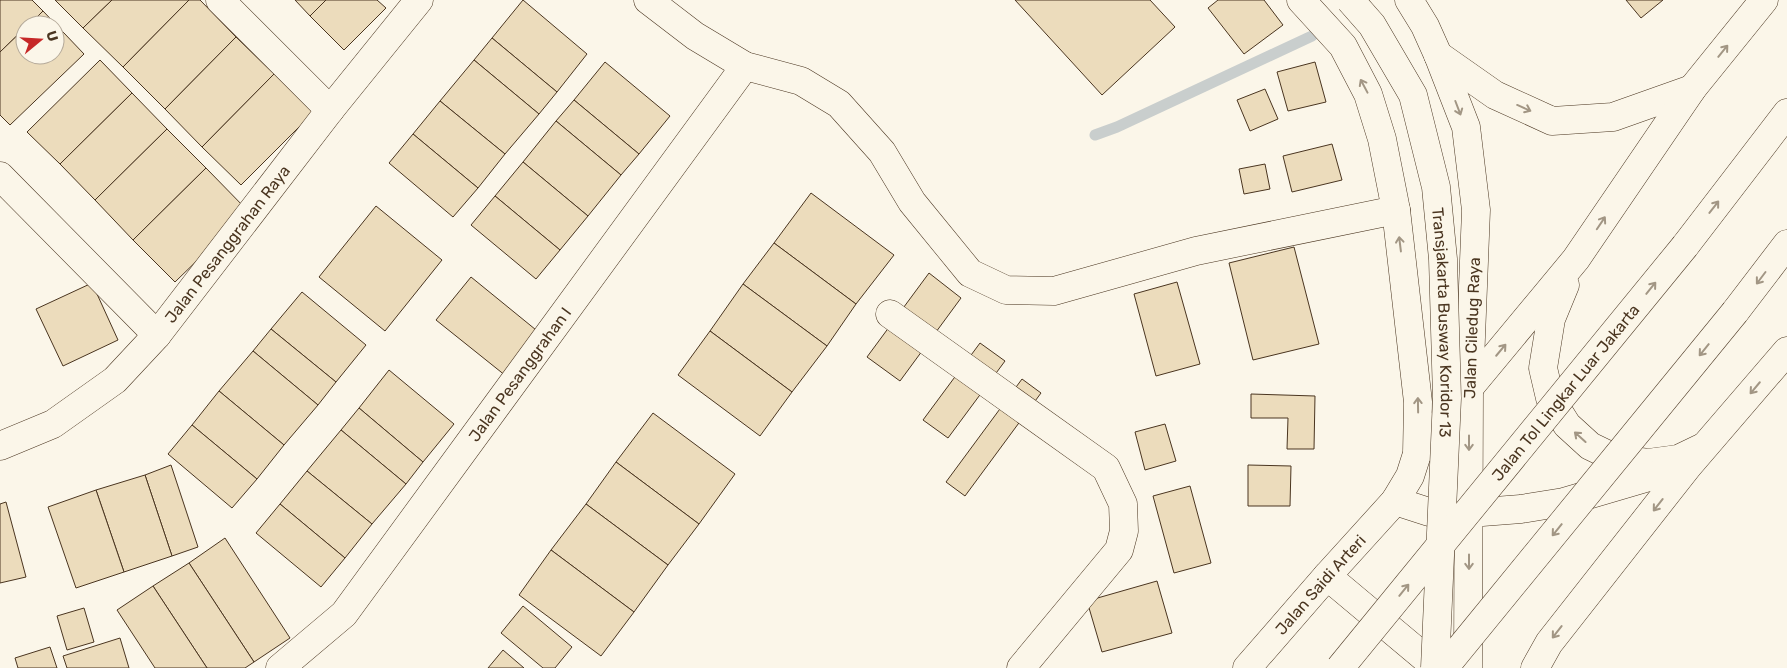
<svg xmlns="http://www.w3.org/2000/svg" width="1787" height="668" viewBox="0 0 1787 668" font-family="Rubik,sans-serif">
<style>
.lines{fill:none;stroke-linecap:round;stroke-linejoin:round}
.stream{stroke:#c9cecd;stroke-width:11}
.building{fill:#ecdcbc;stroke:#4a3520}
.minor-casing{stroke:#4a3520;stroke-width:29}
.major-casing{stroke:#4a3520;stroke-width:29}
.highway-casing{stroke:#4a3520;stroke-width:29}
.minor{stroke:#fbf6e9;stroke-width:28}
.major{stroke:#fbf6e9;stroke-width:28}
.highway{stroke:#fbf6e9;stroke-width:28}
.minor-bridge-casing{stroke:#4a3520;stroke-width:29;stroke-linecap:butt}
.highway-bridge-casing{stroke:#4a3520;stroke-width:29;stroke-linecap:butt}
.minor-bridge{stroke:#fbf6e9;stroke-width:28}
.highway-bridge{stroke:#fbf6e9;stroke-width:28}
.oneway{stroke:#a29684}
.labels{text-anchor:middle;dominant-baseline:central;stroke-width:4;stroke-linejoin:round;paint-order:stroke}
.street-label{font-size:16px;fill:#4a3520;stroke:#fbf6e9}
</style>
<rect width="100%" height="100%" fill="#fbf6e9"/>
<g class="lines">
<polyline class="stream" points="1095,135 1117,127 1312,36"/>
</g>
<g class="building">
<polygon points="0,0 32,0 43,11 29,25 25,25 25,28 0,52"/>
<polygon points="55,0 112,0 83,28"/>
<polygon points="112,0 189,0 123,67 83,28"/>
<polygon points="189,0 200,0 236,37 165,109 123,67"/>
<polygon points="295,0 326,0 310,16"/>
<polygon points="326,0 377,0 386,8 344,50 310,16"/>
<polygon points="523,0 587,54 557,92 492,38"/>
<polygon points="1015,0 1150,0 1175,27 1102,95"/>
<polygon points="1218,0 1264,0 1283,25 1244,54 1208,8"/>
<polygon points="1626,0 1663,0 1641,18"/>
<polygon points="43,11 84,54 10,125 0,115 0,52 25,28 25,55 55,55 55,25 29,25"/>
<polygon points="236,37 274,74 202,147 165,109"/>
<polygon points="492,38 557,92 539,114 474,60"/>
<polygon points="100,60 132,93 60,164 27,132"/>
<polygon points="474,60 539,114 505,154 440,101"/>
<polygon points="605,62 670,116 639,154 574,100"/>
<polygon points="1315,62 1326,102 1288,111 1277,72"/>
<polygon points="274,74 313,113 241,185 202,147"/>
<polygon points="1265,89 1278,119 1250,131 1237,100"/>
<polygon points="132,93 167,129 95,200 60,164"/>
<polygon points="574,100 639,154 621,175 556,121"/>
<polygon points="440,101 505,154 478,188 413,134"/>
<polygon points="556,121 621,175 588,216 523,162"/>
<polygon points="167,129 206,168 133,240 95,200"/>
<polygon points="413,134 478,188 453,217 389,163"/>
<polygon points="1332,144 1342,180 1292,192 1283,156"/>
<polygon points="523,162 588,216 560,250 495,196"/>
<polygon points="1265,164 1270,189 1244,194 1239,169"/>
<polygon points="206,168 248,211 175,282 133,240"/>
<polygon points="811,193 894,255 856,304 774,243"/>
<polygon points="495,196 560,250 536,279 471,225"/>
<polygon points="376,206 442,260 385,331 319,277"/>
<polygon points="774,243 856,304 827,346 743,284"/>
<polygon points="1294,247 1319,344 1253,360 1229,263"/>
<polygon points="929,273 961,298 900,381 867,357"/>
<polygon points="471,277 541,334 506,376 436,320"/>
<polygon points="1177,282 1200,364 1156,376 1134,294"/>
<polygon points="92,283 118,340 63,366 36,309"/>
<polygon points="743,284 827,346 792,392 710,331"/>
<polygon points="302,292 366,345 336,382 271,329"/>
<polygon points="271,329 336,382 318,405 253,351"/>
<polygon points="710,331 792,392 760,436 678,375"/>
<polygon points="980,343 1005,361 948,438 923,420"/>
<polygon points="253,351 318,405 284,445 219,391"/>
<polygon points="389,370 454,424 423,462 359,408"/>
<polygon points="1022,379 1041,393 965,496 946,482"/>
<polygon points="219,391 284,445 257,479 192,425"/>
<polygon points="1251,394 1315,396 1314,449 1287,449 1288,418 1251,418"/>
<polygon points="359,408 423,462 406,484 341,430"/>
<polygon points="653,413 735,474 699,524 616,462"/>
<polygon points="1165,424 1176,461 1145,470 1135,432"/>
<polygon points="192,425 257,479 232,508 168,454"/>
<polygon points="341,430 406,484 372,524 307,471"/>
<polygon points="616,462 699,524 668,565 586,504"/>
<polygon points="171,465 198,547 172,556 145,475"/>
<polygon points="1248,465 1291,466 1290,506 1248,506"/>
<polygon points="307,471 372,524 345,558 280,504"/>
<polygon points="145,475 172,556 124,572 96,490"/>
<polygon points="1190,486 1211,563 1174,573 1153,496"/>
<polygon points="96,490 124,572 76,588 48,507"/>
<polygon points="6,502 26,577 0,583 0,504"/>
<polygon points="280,504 345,558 321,587 256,533"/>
<polygon points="586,504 668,565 634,612 551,550"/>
<polygon points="225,538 290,638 254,662 189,563"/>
<polygon points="551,550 634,612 601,656 519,595"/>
<polygon points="189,563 254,662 245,668 207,668 153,586"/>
<polygon points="1157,581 1172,633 1102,652 1087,601"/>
<polygon points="153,586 207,668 155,668 117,610"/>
<polygon points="523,606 572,647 555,668 543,668 501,633"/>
<polygon points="84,608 94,642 67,650 57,616"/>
<polygon points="120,638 129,668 67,668 63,656"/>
<polygon points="50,647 57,668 18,668 15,658"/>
<polygon points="503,650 524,668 488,668"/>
</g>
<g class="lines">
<g class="minor-casing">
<g id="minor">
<polyline points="220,0 330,110"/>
<polyline points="648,0 695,36 745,66 801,81 839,104 882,152 912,202 970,273 1006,290 1054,291 1196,251 1396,210"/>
<polyline points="0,176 157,335"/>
<polyline points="890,314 1106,468 1123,504 1124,531 1119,550 1021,668"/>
<path id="s1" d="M0 446 53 424 115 380 157 335 330 110 419 0"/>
<path id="s2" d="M280 668 344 614 745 66"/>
</g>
</g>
<g class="major-casing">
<g id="major">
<polyline points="1409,0 1425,26 1438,55 1466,127 1476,210 1469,388 1468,668"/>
<polyline points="1327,576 1437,668"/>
<path id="s3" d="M1247 668 1327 576 1395 501 1410 476 1417 454 1418 402 1396 210 1382 139 1368 94 1343 46 1301 0"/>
</g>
</g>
<g class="highway-casing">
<g id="highway">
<polyline points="1438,55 1495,95 1552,121 1613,117 1692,89"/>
<polyline points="1685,246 1787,113"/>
<polyline points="1565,285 1551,319 1543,368 1550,398 1567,425 1590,446 1617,459 1648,463 1678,459 1703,447"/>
<polyline points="1735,312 1787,244"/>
<polyline points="1417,454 1469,388 1576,259 1692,89 1764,0"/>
<polyline points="1395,501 1429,512 1469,513 1521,509 1564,502 1669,471"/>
<polyline points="1535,668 1549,643 1688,466 1787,351"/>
</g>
</g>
<use href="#minor" class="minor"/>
<use href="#major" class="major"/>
<use href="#highway" class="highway"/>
<g class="minor-bridge-casing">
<g id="minor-bridge">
<path id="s4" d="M1350 0 1372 25 1413 95 1436 187 1443 259 1447 398 1435 668"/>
</g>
</g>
<g class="highway-bridge-casing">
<g id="highway-bridge">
<path id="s5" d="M1340 668 1685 246"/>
<polyline points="1444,668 1735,312"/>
</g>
</g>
<use href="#minor-bridge" class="minor-bridge"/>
<use href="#highway-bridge" class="highway-bridge"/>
</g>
<defs><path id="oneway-shaft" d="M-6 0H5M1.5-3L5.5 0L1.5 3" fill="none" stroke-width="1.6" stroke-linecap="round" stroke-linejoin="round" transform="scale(1.25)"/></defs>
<g class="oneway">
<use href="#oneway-shaft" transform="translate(1723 51) rotate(-51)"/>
<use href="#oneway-shaft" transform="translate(1364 86) rotate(-118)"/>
<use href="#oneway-shaft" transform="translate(1458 108) rotate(69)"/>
<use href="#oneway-shaft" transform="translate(1524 108) rotate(24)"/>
<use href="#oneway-shaft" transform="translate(1714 207) rotate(-52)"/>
<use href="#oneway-shaft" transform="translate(1601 223) rotate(-56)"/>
<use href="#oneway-shaft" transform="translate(1400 244) rotate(-97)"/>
<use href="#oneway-shaft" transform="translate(1761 278) rotate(127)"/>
<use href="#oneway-shaft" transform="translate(1651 288) rotate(-51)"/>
<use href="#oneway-shaft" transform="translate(1501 350) rotate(-50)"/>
<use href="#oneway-shaft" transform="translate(1704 350) rotate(129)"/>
<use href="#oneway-shaft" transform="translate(1755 388) rotate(130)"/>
<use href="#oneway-shaft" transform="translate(1418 405) rotate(-91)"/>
<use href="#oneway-shaft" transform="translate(1580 437) rotate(-138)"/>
<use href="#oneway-shaft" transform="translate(1469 443) rotate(90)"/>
<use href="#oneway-shaft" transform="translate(1658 505) rotate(128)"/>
<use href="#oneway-shaft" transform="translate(1557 530) rotate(129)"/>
<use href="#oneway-shaft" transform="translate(1469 562) rotate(90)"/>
<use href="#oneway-shaft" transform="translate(1404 590) rotate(-51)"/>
<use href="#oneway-shaft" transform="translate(1557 632) rotate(128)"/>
</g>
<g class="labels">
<g class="street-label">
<text stroke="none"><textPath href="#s1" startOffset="310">Jalan Pesanggrahan Raya</textPath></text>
<text stroke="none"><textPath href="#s4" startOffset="345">Transjakarta Busway Koridor 13</textPath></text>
<text transform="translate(1472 328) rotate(-88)">Jalan Ciledug Raya</text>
<text stroke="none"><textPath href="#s2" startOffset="381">Jalan Pesanggrahan I</textPath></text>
<text stroke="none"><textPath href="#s5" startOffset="356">Jalan Tol Lingkar Luar Jakarta</textPath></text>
<text stroke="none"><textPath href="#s3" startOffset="111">Jalan Saidi Arteri</textPath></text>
</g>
</g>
<g transform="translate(40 40) rotate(72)"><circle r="24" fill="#fbf6e9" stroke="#b4a999"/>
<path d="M0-4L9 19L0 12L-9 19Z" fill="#c62828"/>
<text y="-8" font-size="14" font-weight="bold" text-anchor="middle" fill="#4a3520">U</text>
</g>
</svg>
